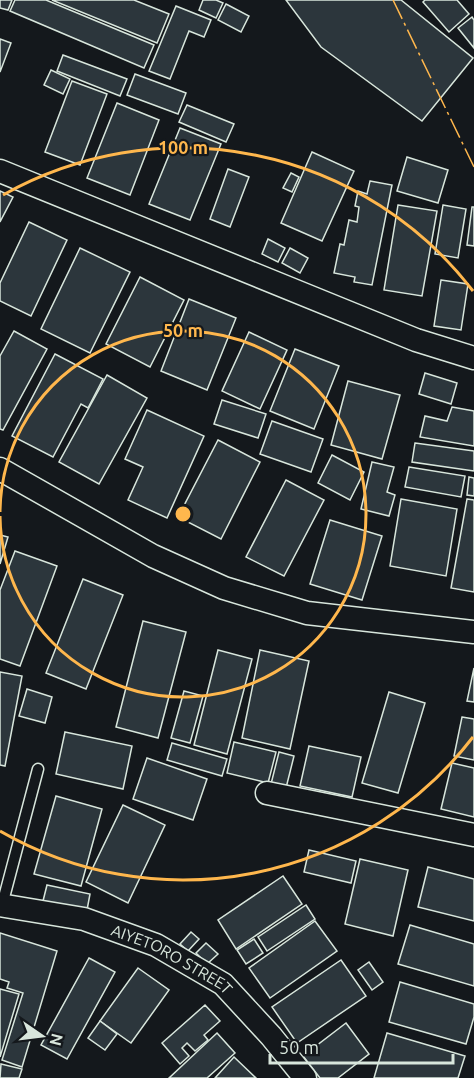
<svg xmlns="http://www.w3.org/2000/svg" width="474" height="1078" viewBox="0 0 474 1078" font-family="Ubuntu,sans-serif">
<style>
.building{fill:#2c363c;stroke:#d8e6dc;stroke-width:1.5}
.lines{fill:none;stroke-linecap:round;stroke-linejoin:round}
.lane-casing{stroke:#d8e6dc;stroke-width:13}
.street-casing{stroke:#d8e6dc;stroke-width:25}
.lane{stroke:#14181c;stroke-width:10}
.street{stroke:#14181c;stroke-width:22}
.power{stroke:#ffb74d;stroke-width:1.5;stroke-dasharray:21 4.5 3 4.5;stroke-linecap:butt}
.ring{fill:none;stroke:#ffb74d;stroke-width:3}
.labels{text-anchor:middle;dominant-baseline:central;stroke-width:4.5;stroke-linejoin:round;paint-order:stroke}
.street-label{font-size:16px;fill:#d8e6dc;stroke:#14181c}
.centre{fill:#ffb74d;stroke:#14181c;stroke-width:3}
.ring-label{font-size:18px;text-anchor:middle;font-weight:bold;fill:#ffb74d;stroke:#14181c;stroke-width:4.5;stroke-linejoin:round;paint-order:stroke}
</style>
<rect width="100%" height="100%" fill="#14181c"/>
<g class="building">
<polygon points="0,0 12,0 8,10 0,8"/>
<polygon points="15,0 46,0 154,45 144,68 10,11"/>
<polygon points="52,0 134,0 169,14 157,43"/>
<polygon points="203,0 216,0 223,3 216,18 199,10"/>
<polygon points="286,0 401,0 473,58 422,121 321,47"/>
<polygon points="425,0 457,0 469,14 449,32 423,2"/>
<polygon points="226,4 249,16 241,32 218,20"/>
<polygon points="176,6 211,20 204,37 189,31 170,79 149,71"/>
<polygon points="472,17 474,20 474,48 458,28"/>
<polygon points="0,39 11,43 0,72"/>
<polygon points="63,55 127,79 120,96 57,71"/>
<polygon points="51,70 70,79 63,94 44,85"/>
<polygon points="135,74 186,93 178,114 127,95"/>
<polygon points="72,81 107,94 80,165 45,152"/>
<polygon points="117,103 159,120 130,195 87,178"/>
<polygon points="187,105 234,124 226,142 179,122"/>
<polygon points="180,128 221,144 190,220 149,204"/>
<polygon points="312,152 354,171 322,241 281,223"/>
<polygon points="407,157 448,170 438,203 397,191"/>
<polygon points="228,169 249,177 230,227 210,219"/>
<polygon points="291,173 299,177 292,192 283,188"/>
<polygon points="370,181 392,185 372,285 354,282 355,277 334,273 340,244 344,245 349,220 357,222 359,207 355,206 358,191 367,194"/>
<polygon points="0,191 13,197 0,222"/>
<polygon points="398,205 437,211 422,296 384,290"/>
<polygon points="443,205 466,209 458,258 435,254"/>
<polygon points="472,207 474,207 474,246 467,245"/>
<polygon points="29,222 67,240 31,316 0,301 0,283"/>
<polygon points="268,239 285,248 278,262 262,254"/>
<polygon points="80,248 130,272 90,353 41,329"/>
<polygon points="290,248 308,258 300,273 282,263"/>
<polygon points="140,277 184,300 150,367 106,344"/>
<polygon points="441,280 468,284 461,330 434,326"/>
<polygon points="189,299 236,318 207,390 161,371"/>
<polygon points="14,331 47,349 3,430 0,429 0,356"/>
<polygon points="249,332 287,350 260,409 222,391"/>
<polygon points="295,349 339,366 314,429 270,411"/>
<polygon points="55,354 103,379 88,408 81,404 53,457 12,436"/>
<polygon points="425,373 457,383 451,404 419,394"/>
<polygon points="107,375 147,398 99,484 59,462"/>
<polygon points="348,381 400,395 382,459 331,445"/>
<polygon points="222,400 266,414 258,438 214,424"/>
<polygon points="452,407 474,411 474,446 420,437 425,416 447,421"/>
<polygon points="147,410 204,436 167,518 128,500 143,467 125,459"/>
<polygon points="272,421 323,439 311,472 260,454"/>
<polygon points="218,440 260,462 221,539 178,517"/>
<polygon points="415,443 474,451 474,471 412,462"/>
<polygon points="332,455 364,472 350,500 318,483"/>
<polygon points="372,462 394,467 387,492 395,495 389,516 361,509"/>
<polygon points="409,467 465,476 461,497 405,487"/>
<polygon points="469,477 474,478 474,496 467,495"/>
<polygon points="286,480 324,500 284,576 246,557"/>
<polygon points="401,499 457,509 446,576 390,566"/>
<polygon points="467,499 474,500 474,592 451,588"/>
<polygon points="330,520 382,536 362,600 310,584"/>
<polygon points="0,535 8,537 0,564"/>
<polygon points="15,551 57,566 20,666 0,659 0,590"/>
<polygon points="83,579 123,595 86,689 46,673"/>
<polygon points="143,621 186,632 158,738 116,727"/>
<polygon points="218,650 252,659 227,754 194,745"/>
<polygon points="260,650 309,661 290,749 242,738"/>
<polygon points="474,668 474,702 467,701"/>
<polygon points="0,672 22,676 5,766 0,765"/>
<polygon points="27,689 52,697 45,723 19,716"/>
<polygon points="184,691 203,696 190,743 171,738"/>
<polygon points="389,692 425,703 398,793 362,783"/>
<polygon points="462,717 474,719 474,760 454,756"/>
<polygon points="65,732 132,746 123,789 56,774"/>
<polygon points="234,742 276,752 268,783 227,773"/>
<polygon points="172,743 227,759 222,776 167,760"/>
<polygon points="309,746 361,757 352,797 300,786"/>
<polygon points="279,752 294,756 286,788 271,784"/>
<polygon points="147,758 207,779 193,820 133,799"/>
<polygon points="452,763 474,768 474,817 441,809"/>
<polygon points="56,796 102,809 81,886 34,874"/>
<polygon points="123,805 165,825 128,903 86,882"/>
<polygon points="309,850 356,861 351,883 304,872"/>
<polygon points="360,859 408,870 393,936 345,924"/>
<polygon points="428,867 474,879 474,921 418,907"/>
<polygon points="283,876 302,904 236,949 218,920"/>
<polygon points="47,885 90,894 87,910 43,901"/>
<polygon points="306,905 315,919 267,951 258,937"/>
<polygon points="315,921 337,951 270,998 249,968"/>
<polygon points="410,925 474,944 474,986 398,964"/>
<polygon points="191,932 199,939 188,951 180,944"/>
<polygon points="0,933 57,951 22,1067 2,1060 23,993 7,988 9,982 0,979"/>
<polygon points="254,939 263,953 246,964 237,950"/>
<polygon points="206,943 218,954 207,964 196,953"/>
<polygon points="89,958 115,972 67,1059 41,1045"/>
<polygon points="341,960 366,996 297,1043 272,1007"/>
<polygon points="369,962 383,982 372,990 358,970"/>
<polygon points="138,968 169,990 131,1043 100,1021"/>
<polygon points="400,982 474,1004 474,1017 466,1044 389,1022"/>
<polygon points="0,989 19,994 0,1057"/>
<polygon points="205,1005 220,1021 204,1035 208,1040 195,1051 187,1043 182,1048 189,1056 180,1064 162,1043"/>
<polygon points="100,1021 117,1034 105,1050 88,1038"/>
<polygon points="346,1023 369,1054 338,1078 320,1078 303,1056"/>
<polygon points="217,1033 235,1053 207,1078 169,1078"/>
<polygon points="387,1033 465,1056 458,1078 374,1078"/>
<polygon points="234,1057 256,1078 215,1078"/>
<polygon points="1,1064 22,1069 19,1078 0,1078"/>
</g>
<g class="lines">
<g class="lane-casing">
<polyline id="lane" points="2,905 38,769"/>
</g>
<g class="street-casing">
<g id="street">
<polyline points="0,171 416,340 474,358"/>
<polyline points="0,469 153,556 224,588 307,613 474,632"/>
<polyline points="267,793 474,835"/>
<path id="s1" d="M0 905 84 919 156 945 223 984 271 1036 305 1078"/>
</g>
</g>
<use href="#lane" class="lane"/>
<use href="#street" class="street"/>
<polyline class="power" points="393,0 474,167"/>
</g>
<g class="ring">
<path d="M0 512A183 183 0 1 1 0 516"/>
<path d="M473 737A366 366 0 0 1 0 831M3 195A366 366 0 0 1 473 291"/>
</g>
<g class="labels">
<g class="street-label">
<text stroke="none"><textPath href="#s1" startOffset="182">AIYETORO STREET</textPath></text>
</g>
</g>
<circle cx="183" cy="514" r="9" class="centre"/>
<g class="ring-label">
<text x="183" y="154">100 m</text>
<text x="183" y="337">50 m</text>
</g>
<g transform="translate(42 1036) rotate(104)" stroke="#14181c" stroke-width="4.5" paint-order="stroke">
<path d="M0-4.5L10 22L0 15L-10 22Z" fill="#d8e6dc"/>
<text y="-9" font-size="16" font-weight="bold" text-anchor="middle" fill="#d8e6dc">N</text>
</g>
<path d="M270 1054v9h183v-9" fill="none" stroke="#d8e6dc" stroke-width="3"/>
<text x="279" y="1054" font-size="18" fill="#d8e6dc" stroke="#14181c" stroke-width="4.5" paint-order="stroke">50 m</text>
</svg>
